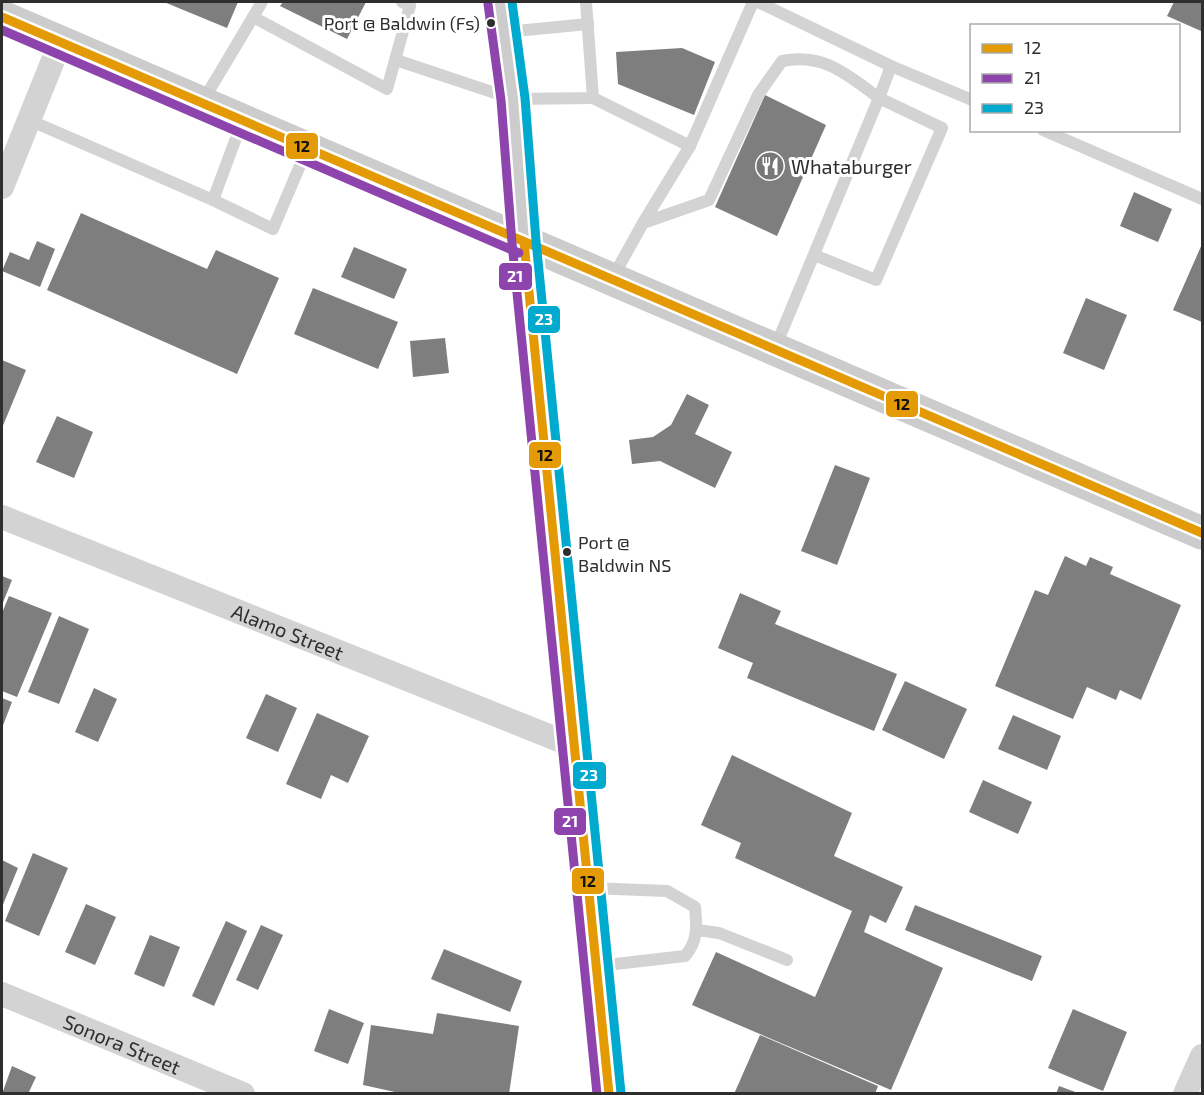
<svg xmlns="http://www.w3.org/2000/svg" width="1204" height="1095" viewBox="0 0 1204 1095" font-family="'Exo 2',sans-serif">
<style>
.building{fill:#7e7e7e}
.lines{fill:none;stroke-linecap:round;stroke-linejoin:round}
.service{stroke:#d3d3d3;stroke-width:12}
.minor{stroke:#d3d3d3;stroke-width:24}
.secondary{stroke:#ccc;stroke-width:33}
.bus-1-casing{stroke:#fff;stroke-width:14}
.bus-2-casing{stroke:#fff;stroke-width:14}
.bus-3-casing{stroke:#fff;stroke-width:14}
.bus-1{stroke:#e39a05;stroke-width:9}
.bus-2{stroke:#8e44ad;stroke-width:9}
.bus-3{stroke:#00a9ce;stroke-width:9}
.bus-dot{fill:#2e2e2e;stroke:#fff;stroke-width:2}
.labels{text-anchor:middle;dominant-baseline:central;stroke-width:6;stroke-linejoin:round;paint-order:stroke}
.bus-label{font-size:18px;fill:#2e2e2e;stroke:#fff;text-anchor:end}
.poi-label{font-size:20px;fill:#2e2e2e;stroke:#fff;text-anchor:start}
.street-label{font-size:20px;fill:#2e2e2e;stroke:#fff}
.line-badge{stroke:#fff;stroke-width:2}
.badge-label{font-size:16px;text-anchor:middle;font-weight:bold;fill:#fff}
.pale-badge-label{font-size:16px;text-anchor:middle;font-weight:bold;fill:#111}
</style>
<rect width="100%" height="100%" fill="#fff"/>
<g class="building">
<polygon points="164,2 238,2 227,28"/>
<polygon points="283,2 366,2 347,39 280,6"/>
<polygon points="1174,2 1202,2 1201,31 1167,16"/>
<polygon points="682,48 715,62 694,115 618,84 616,52"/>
<polygon points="765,95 826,125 777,236 715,207"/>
<polygon points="1134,192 1172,209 1158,242 1120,226"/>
<polygon points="81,213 207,269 216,250 279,278 237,374 47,290"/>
<polygon points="37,241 55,249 40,287 2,271 10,252 29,260"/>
<polygon points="1202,244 1202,322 1173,310"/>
<polygon points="354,247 407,269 394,299 341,277"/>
<polygon points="313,288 398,322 378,369 294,334"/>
<polygon points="1086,298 1127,315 1104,370 1063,353"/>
<polygon points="445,338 449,373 413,377 410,341"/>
<polygon points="2,360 26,370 2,428"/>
<polygon points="687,394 709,405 695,434 732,452 715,488 660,461 632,464 629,440 653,437 671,425"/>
<polygon points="57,416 93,432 74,478 36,462"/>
<polygon points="835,465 870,478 837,565 801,551"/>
<polygon points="1065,556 1086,566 1090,557 1113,567 1110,574 1181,605 1141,700 1120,690 1116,700 1087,687 1073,719 995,686 1035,590 1048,595"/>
<polygon points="2,576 12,580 2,605"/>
<polygon points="740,593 781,611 775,624 897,674 874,731 747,678 753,663 718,648"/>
<polygon points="9,596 52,613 17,697 2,691 2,613"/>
<polygon points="59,616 89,629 59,704 28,692"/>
<polygon points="905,681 967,709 944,759 882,730"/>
<polygon points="94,688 117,699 98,742 75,732"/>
<polygon points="266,694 297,708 278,752 246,738"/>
<polygon points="2,698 12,702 2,728"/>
<polygon points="317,713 369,736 348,783 331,775 321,799 286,784"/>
<polygon points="1013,715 1061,736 1047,770 998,749"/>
<polygon points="732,755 852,813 834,856 903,887 886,923 870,915 864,932 943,968 891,1090 692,1005 716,952 815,997 852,911 735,858 741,843 701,825"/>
<polygon points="983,780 1032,802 1018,834 969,812"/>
<polygon points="33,853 68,868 39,936 5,921"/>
<polygon points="2,860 18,868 2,907"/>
<polygon points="86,904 116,917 95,965 65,952"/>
<polygon points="915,905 1042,956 1032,981 905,930"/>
<polygon points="226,921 247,931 214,1006 192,996"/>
<polygon points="261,925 283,935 258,990 236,980"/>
<polygon points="150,935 180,947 164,987 134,974"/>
<polygon points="444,949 522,981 510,1012 431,979"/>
<polygon points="329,1009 364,1023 348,1064 314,1051"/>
<polygon points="1073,1009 1127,1032 1103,1091 1048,1068"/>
<polygon points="437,1013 519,1026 509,1094 404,1094 363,1085 371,1025 433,1034"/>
<polygon points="760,1035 878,1086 875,1094 734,1094"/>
<polygon points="12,1066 36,1077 28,1094 2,1094"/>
<polygon points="1059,1086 1078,1093 1078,1094 1056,1094"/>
</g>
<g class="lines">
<g class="service">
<polyline points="758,2 891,66 972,100"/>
<polyline points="253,17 387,89 410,6 402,2"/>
<polyline points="506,32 588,24"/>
<polyline points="396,60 513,99 593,98 586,2"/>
<polyline points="593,98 690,146 643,223"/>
<polyline points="203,101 262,2"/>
<polyline points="29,120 213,200 242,122"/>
<polyline points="1043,130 1202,199"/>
<polyline points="690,146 753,2"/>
<polyline points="213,200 273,229 307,149"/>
<path d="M613 277 643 223 709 200 758 95 782 61C824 53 846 74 879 98L891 66"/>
<polyline points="775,348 879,98 942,128 876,280 814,255"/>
<path d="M589 888 667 891 695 907C697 927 698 941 685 956L598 966"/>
<polyline points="697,930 719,933 787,960"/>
</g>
<g class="minor">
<polyline points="2,187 60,43"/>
<path id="s1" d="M2 517 574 746"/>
<path id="s2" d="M2 994 243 1094"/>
<polyline points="1185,1094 1202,1056"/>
</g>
<g class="secondary">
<polyline points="500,2 513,99 524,242 609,1094"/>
<polyline points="2,17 1202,533"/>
</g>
<g class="bus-1-casing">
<g id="bus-1">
<polyline points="2,17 1202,533"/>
<polyline points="524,242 609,1094"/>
</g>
</g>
<g class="bus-2-casing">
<g id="bus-2">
<polyline points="488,4 501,100 512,243 597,1094"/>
<polyline points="2,30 519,253"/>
</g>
</g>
<g class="bus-3-casing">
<polyline id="bus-3" points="512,2 525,98 536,241 621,1093"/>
</g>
<use href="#bus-1" class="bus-1"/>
<use href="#bus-2" class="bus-2"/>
<use href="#bus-3" class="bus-3"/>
</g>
<defs>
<g id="restaurant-disc" transform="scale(1.5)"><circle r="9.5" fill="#777" stroke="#fff"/><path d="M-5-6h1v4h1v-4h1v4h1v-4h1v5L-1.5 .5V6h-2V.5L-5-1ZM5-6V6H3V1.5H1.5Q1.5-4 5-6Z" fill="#fff"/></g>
</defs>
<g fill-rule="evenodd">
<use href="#restaurant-disc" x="770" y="166"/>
</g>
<g class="bus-dot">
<circle cx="491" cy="23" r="5"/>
<circle cx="567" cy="552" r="5"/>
</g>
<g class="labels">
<g class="bus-label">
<text x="480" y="23">Port @ Baldwin (Fs)</text>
<text x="578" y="542" text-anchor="start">Port @<tspan x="578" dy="23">Baldwin NS</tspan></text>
</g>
<g class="poi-label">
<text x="791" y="166">Whataburger</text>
</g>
<g class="street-label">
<text stroke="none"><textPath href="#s1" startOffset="308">Alamo Street</textPath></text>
<text stroke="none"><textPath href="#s2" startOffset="130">Sonora Street</textPath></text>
</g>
</g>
<g class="line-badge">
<rect x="285" y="132" width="34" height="28" rx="6" fill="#e39a05"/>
<rect x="498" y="262" width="35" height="29" rx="6" fill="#8e44ad"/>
<rect x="527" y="305" width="34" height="29" rx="6" fill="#00a9ce"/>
<rect x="885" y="390" width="34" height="28" rx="6" fill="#e39a05"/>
<rect x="528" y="441" width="34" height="28" rx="6" fill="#e39a05"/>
<rect x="572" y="761" width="35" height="29" rx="6" fill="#00a9ce"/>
<rect x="553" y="807" width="34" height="29" rx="6" fill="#8e44ad"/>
<rect x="571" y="867" width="34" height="28" rx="6" fill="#e39a05"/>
</g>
<g class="badge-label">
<text x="515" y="282">21</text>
<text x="544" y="325">23</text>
<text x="589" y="781">23</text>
<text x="570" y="827">21</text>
</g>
<g class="pale-badge-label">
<text x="302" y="152">12</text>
<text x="902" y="410">12</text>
<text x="545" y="461">12</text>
<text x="588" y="887">12</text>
</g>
<rect width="1204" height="1095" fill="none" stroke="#2e2e2e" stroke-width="6"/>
<rect x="970" y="24" width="210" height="108" fill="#ffffff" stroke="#ababab" stroke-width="1.5"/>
<rect x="982" y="44" width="30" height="9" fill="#e39a05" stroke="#ababab" stroke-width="1.5"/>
<text x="1024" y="54" font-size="18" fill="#2e2e2e">12</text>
<rect x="982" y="74" width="30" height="9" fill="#8e44ad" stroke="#ababab" stroke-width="1.5"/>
<text x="1024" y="84" font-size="18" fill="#2e2e2e">21</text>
<rect x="982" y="104" width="30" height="9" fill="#00a9ce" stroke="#ababab" stroke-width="1.5"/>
<text x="1024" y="114" font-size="18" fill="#2e2e2e">23</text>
</svg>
